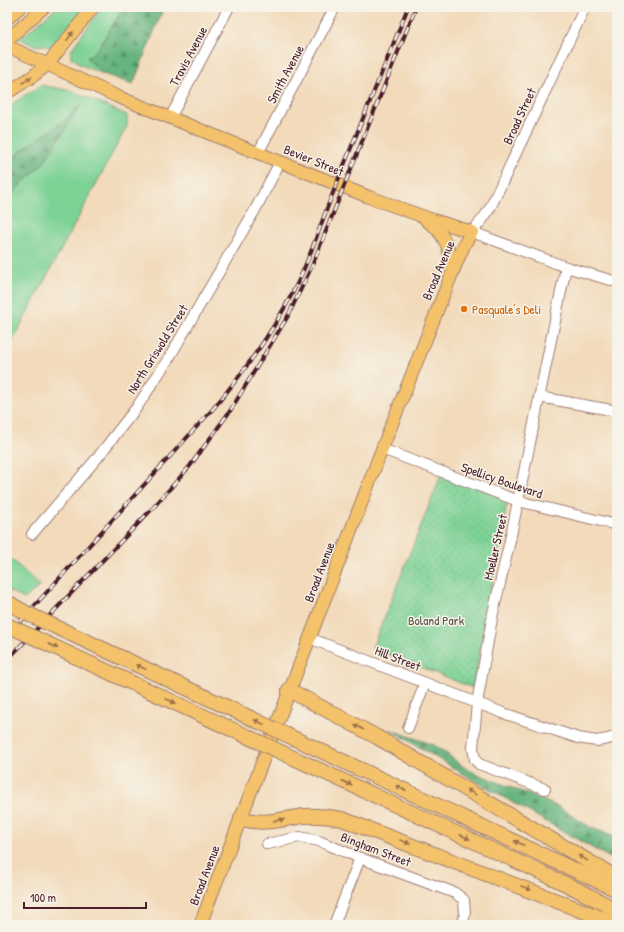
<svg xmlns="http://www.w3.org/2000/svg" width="624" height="932" viewBox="0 0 624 932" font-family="'Patrick Hand',sans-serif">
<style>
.green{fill:#7dd296;stroke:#647860}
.forest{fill:url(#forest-firs);stroke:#586a55}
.park{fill:url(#park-dots);stroke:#647860}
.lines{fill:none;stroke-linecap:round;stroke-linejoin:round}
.minor-casing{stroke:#9e7c72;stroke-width:12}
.major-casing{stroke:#9e7c72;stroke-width:14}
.highway-casing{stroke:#9e7c72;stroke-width:16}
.minor{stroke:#fff;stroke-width:10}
.major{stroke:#f3c26a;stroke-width:12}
.highway{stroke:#f3c26a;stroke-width:14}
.rail-casing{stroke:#4a1f2b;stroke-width:4}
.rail{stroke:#f7f3e8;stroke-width:2.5;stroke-dasharray:8;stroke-linecap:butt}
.highway-bridge-casing{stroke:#9e7c72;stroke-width:16;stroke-linecap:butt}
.highway-bridge{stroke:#f3c26a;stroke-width:14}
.oneway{fill:#9e704a}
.food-dot{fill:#e8710a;stroke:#f7f3e8;stroke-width:1.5}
.labels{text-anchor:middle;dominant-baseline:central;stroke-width:3;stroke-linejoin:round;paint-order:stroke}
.street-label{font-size:13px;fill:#4a1f2b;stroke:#f7f3e8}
.food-label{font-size:13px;fill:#c56008;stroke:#f7f3e8;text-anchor:start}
.park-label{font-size:13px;fill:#59554b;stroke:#f7f3e8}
</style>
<defs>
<pattern id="forest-firs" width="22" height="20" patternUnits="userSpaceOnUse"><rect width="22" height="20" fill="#66b47f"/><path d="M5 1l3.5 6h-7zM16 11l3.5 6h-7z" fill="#569268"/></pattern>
<pattern id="park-dots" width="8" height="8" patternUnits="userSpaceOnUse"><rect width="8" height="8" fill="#7dd296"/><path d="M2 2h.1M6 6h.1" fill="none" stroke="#6eb481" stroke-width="1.8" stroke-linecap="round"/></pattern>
</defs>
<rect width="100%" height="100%" fill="#f7f3e8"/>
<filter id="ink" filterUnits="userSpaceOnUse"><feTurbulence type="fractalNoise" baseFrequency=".025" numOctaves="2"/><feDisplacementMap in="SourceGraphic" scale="8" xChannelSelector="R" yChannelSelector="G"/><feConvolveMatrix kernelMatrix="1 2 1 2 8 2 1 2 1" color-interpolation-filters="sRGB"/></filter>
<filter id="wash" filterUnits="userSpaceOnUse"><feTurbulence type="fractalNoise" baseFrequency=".012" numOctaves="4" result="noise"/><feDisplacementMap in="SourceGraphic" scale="16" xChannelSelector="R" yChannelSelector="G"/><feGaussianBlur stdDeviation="0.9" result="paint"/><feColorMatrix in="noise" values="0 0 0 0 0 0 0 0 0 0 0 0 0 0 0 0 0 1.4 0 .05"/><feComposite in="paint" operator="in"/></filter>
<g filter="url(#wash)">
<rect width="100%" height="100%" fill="#f2daba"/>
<g class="green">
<polygon points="57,7 86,7 67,31 49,48 45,45 36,46 7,33 7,27 24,35"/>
<polygon points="102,7 124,7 97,50 87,58 103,74 79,64 75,59 71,59 71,50"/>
<polygon points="41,85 72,91 127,115 127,126 7,351 7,107"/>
<polygon points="7,555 40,586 24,599 7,590"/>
</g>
<g class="forest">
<polygon points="124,7 164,7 133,84 103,74 87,58 97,50"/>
<polygon points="81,105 42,165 15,190 7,202 7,163 23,149 55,128"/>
<polygon points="389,729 436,746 468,770 557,806 590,827 617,838 617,862 482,785"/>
</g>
<polygon class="park" points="442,473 508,498 473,688 372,648"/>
</g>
<g filter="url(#ink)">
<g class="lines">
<g class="minor-casing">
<g id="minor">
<polyline points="585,7 491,206 485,216 472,232 566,267 617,282"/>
<polyline points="170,118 229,7"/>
<polyline points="258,153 335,7"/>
<polyline points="539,397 617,411"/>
<polyline points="382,449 518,501 617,525"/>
<polyline points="32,534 98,457 137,407 169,358 255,210 280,162"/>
<polyline points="309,638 503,713 578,738 597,741 608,739 617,736"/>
<polyline points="408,728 425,683"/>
<polyline points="545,789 479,764 475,760 473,748 477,703 493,613 509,545 566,267"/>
<polyline points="267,844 300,837 319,841 360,858 455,893 464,900 465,914 462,925"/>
<polyline points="334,925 360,858"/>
</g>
</g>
<g class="major-casing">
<g id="major">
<polyline points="7,19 20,7"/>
<polyline points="7,40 44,7"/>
<polyline points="7,46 116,96 258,153 369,197 433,220 472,232 465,243 453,271 382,449 200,925"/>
<polyline points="7,93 33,76 47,65 93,7"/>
<path d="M426 220C445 232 450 250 453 271"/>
</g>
</g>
<g class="highway-casing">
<g id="highway">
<polyline points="7,602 26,613"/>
<polyline points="289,690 377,737 617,878"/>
<polyline points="319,750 617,890"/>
<polyline points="311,766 568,885 617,910"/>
<path d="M241 818C261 826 283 819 304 816 317 815 329 816 342 819L617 924"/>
</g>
</g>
<use href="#minor" class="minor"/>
<use href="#major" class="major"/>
<use href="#highway" class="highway"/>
<g class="rail-casing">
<g id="rail">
<path d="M7 636 212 410C244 372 273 332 295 288 310 259 319 228 331 198 356 134 383 71 408 7"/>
<polyline points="7,660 151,510 190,466 230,411 288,316 312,266 416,7"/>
</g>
</g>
<use href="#rail" class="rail"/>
<g class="highway-bridge-casing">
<g id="highway-bridge">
<polyline points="26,613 319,750"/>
<polyline points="7,625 311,766"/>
</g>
</g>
<use href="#highway-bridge" class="highway-bridge"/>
</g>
<defs><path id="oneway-solid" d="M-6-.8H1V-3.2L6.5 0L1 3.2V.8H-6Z"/></defs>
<g class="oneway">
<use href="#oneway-solid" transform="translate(70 36) rotate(-54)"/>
<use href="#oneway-solid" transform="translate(27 80) rotate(-35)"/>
<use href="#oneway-solid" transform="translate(53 646) rotate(25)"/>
<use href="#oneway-solid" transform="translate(141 667) rotate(-155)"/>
<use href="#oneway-solid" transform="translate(171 701) rotate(25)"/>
<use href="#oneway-solid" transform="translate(259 722) rotate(-155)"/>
<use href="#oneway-solid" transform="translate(359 727) rotate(-151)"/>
<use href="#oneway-solid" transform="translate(347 783) rotate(25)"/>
<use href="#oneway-solid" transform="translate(401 788) rotate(-155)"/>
<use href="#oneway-solid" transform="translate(471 792) rotate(-150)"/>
<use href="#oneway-solid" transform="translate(279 820) rotate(-8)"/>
<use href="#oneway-solid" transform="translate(465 837) rotate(25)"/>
<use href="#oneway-solid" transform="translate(405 842) rotate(21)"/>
<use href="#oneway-solid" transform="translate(519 843) rotate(-155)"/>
<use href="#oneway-solid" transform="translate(583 858) rotate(-149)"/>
<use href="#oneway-solid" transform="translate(526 888) rotate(21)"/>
</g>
</g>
<circle class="food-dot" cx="464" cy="309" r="4"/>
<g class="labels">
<g class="street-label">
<text transform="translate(188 56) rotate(-62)">Travis Avenue</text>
<text transform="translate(285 74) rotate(-62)">Smith Avenue</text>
<text transform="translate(519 116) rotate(-65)">Broad Street</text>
<text transform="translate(314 160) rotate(22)">Bevier Street</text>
<text transform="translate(438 270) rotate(-67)">Broad Avenue</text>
<text transform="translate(157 349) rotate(-58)">North Griswold Street</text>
<text transform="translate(502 480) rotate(19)">Spellicy Boulevard</text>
<text transform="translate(495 547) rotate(-77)">Moeller Street</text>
<text transform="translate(319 572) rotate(-69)">Broad Avenue</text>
<text transform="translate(398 658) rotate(21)">Hill Street</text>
<text transform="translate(376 849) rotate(21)">Bingham Street</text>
<text transform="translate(204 875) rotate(-69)">Broad Avenue</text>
</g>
<g class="food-label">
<text x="472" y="309">Pasquale's Deli</text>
</g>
<g class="park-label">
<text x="436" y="620">Boland Park</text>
</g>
</g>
<rect width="624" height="932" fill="none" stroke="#f7f3e8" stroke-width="24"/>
<path d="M24 902v6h122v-6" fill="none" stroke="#4a1f2b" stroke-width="2"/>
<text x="30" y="902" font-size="12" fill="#4a1f2b" stroke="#f7f3e8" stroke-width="3" paint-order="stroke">100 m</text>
</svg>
